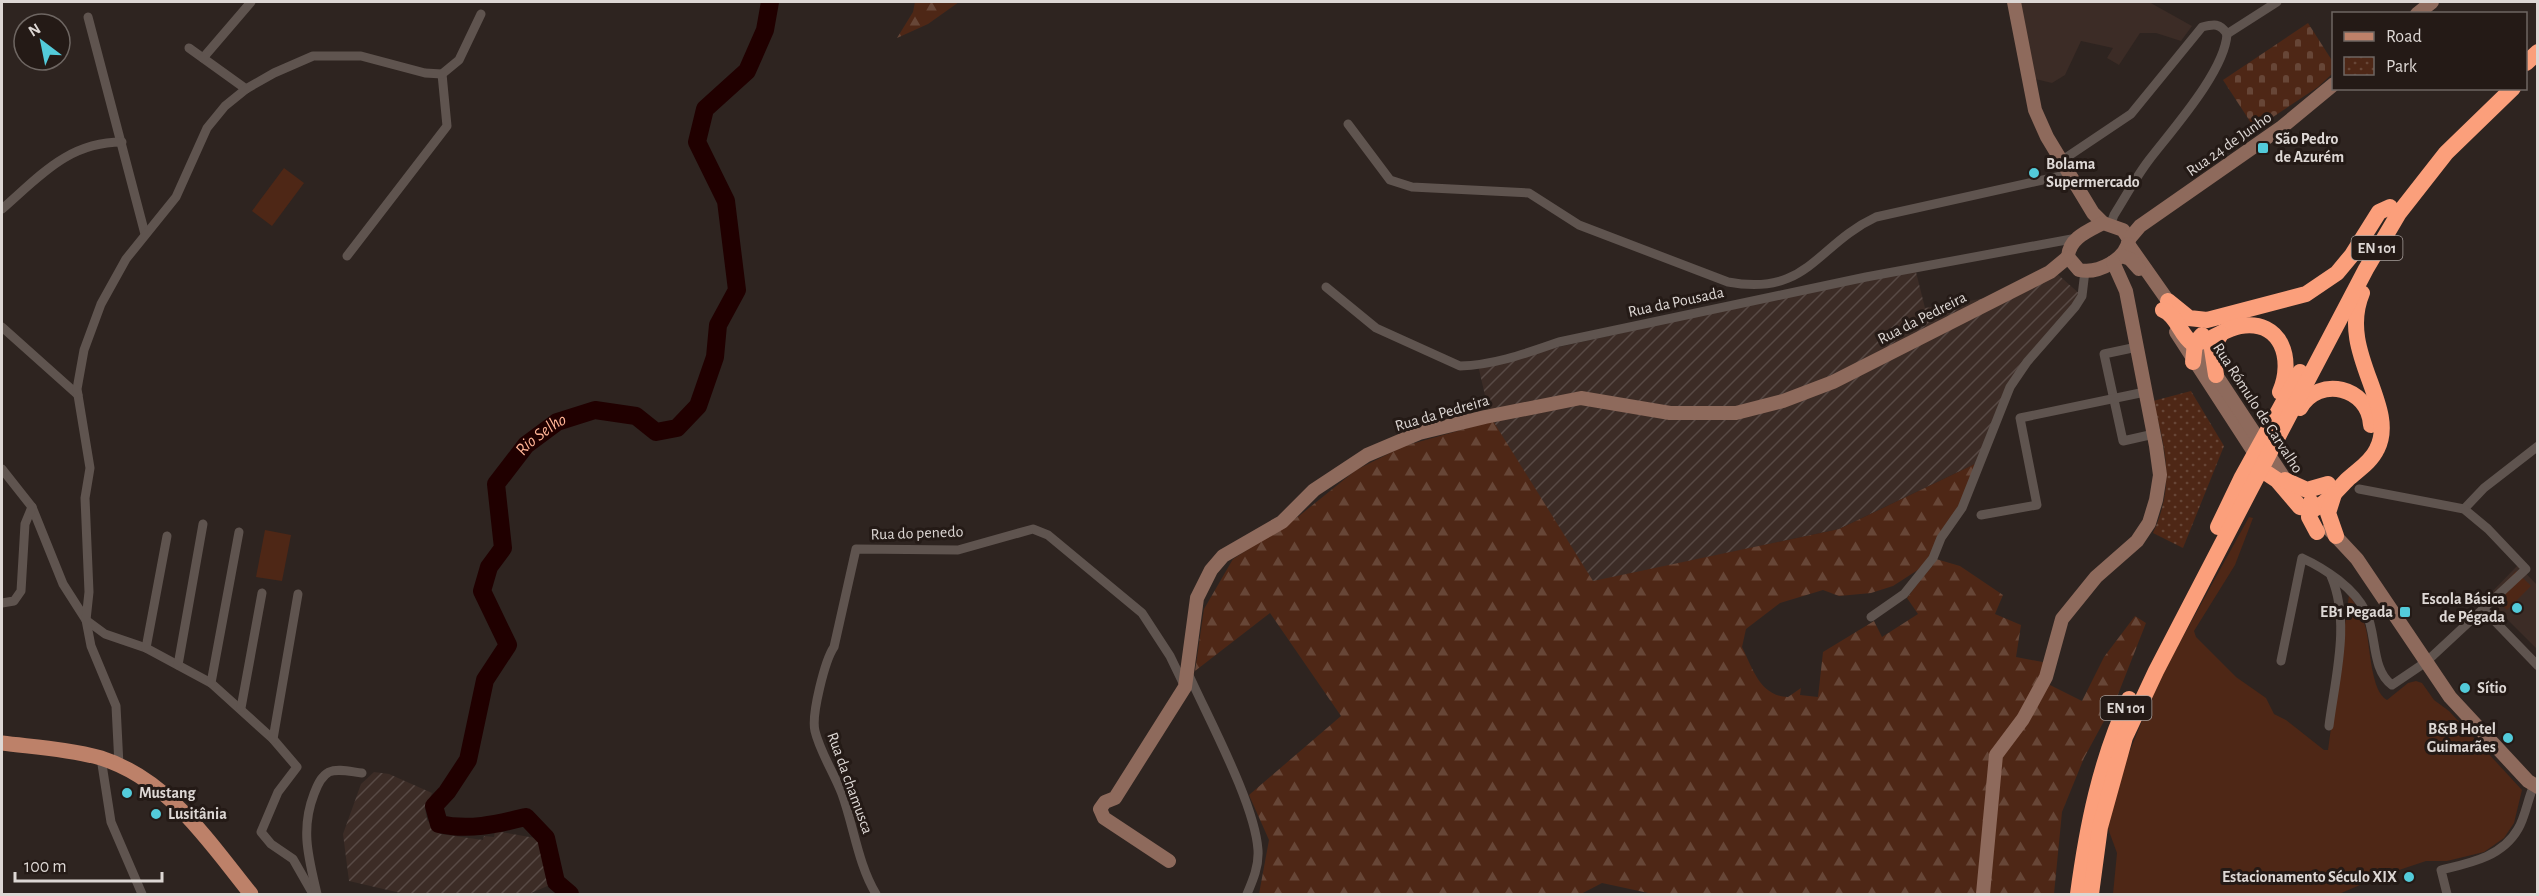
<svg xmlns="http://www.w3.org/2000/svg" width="2539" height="896" viewBox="0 0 2539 896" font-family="'Alegreya Sans',sans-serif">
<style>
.built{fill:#3c2c26}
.industrial{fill:url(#industrial-furrows)}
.green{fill:#4e2716}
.forest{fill:url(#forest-firs)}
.cemetery{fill:url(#cemetery-stones)}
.park{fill:url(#park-dots)}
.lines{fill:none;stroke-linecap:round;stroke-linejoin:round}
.river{stroke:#200000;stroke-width:18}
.street{stroke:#5f544f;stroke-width:9}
.secondary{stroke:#8e6a5c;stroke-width:14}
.primary{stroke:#bd8169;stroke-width:15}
.highway{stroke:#fb9f7b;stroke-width:16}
.poi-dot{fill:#53cbda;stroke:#241a16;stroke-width:2}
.labels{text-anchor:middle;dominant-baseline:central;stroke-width:6;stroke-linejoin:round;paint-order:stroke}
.shield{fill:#241a16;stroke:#a69e9b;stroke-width:1.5}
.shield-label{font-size:15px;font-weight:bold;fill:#ddd7d4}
.poi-label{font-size:16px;font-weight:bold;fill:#ddd7d4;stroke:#241a16;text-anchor:start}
.street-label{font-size:16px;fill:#ddd7d4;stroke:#241a16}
.water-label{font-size:18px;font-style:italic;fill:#ffb395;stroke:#241a16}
</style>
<defs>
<pattern id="industrial-furrows" width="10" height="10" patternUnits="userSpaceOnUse" patternTransform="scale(1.5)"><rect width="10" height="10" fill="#3c2c26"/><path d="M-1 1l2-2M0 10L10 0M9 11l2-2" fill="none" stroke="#584a45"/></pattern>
<pattern id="forest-firs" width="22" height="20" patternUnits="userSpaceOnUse" patternTransform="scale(1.5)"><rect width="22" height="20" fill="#4e2716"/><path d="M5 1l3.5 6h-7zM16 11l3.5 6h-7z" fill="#674637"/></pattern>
<pattern id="cemetery-stones" width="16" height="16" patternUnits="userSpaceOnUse" patternTransform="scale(1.5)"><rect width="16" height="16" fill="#4e2716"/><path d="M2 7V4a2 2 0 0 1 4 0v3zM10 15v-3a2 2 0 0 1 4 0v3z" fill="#674637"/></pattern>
<pattern id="park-dots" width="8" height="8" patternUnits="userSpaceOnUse" patternTransform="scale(1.5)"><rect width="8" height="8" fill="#4e2716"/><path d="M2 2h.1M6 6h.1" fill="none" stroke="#674637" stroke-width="1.8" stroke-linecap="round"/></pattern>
</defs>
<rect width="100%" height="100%" fill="#2e2420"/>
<g class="built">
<polygon points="2020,2 2149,2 2192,26 2181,41 2156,33 2140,33 2119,65 2107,58 2113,48 2081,41 2065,75 2052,83 2031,78"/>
<polygon points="2518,565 2537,585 2537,649 2486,598"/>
</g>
<g class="industrial">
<polygon points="1915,268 1925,308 2005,295 2054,271 2082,296 2027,362 1979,462 1839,529 1592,582 1490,417 1478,365"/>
<polygon points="374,772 389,774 432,793 425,809 427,820 440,834 483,840 484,836 494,837 495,831 541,839 547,850 552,884 529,894 405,894 349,881 343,834 361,784"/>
</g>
<g class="green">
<polygon points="284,168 304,183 272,226 252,211"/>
<path d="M2249 517 2253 518 2235 565 2194 631 2196 637 2236 677 2266 698 2274 714 2286 720 2324 750H2328L2349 595C2356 605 2363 617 2366 629 2370 646 2371 692 2387 700L2408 683 2416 681 2422 683 2434 700 2449 711 2522 790 2514 823 2504 838 2484 852 2447 861H2426L2381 876 2339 894H2113L2117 853 2106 823 2118 780 2158 682Z"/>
<polygon points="265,530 291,535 282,581 256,577"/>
<polygon points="2516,571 2531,586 2507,610 2492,596"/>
</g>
<g class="forest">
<polygon points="915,2 959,2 928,24 897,38 913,12"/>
<path d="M1493 421 1593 581 1839 529 1979 462 1964 497 1924 566 1893 586 1871 593 1839 596 1823 590 1780 603 1746 629 1742 647C1753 669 1760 696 1788 697L1801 688 1800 695 1818 697 1823 652 1874 621 1882 637 1918 614 1907 598 1936 559 1960 566 2003 595 1995 614 2021 625 2016 657 2048 663 2046 683 2082 701 2104 657 2135 616 2146 623 2117 697 2084 758 2062 812 2054 894H1653L1602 883 1581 894H1259L1269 840 1249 795 1341 716 1270 613 1195 671 1204 609 1233 559 1299 516 1356 470 1404 446Z"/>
</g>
<polygon class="cemetery" points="2308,23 2333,62 2333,73 2318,87 2255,129 2223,80"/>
<path class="park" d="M2191 391 2224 446 2183 548 2153 533C2175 485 2166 450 2153 401Z"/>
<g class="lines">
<path class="river" id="s1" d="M570 894 556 882 546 838 526 817C497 824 469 831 439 824L434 806 447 792 468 760 485 680 508 645 482 591 489 567 503 548 496 484 526 445 557 422 595 410 636 416 656 432 677 428 698 406 715 357 718 325 737 290 726 201 697 142 705 109 747 71 765 30 770 2"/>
<g class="street">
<polyline points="88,17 145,234"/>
<polyline points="2227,34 2277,2"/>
<polyline points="189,48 246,89"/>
<polyline points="203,58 251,2"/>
<path d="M1348 124 1390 180 1412 187 1529 193 1579 225 1728 282C1808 297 1816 245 1876 217L2070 174"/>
<path d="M2061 161 2131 114 2202 27C2214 24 2220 23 2227 34"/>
<path d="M2 209C40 176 68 142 122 142"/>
<path d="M2111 223 2114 215C2126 196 2136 177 2149 160 2172 130 2225 71 2227 34"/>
<polyline points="347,256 447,126 442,74"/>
<path d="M1326 287 1376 328 1460 366C1495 365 1527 353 1559 342L1866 277 2077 238"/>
<polyline points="2,327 78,395"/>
<polyline points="2137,347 2104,354 2123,441 2154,434"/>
<polyline points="2,469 32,507 63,584 86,620 105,634 146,648 211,683 273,739 297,767 278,792 261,832 271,844 293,859 313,894"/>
<polyline points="2464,509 2484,488 2538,446"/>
<polyline points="1981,515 2037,505 2020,418 2145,392"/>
<polyline points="2,603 14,601 21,591 25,524 32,507"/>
<polyline points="2484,610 2538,666"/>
<polyline points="1871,617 1904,594 1933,558 1941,538 1962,508 2010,387 2027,362 2075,307 2082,296 2085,271"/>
<polyline points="146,648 167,536"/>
<path d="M2281 661 2302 558C2326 569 2354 588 2366 612 2377 634 2371 670 2392 685L2426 662 2526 569 2488 529 2464 509 2359 489"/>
<polyline points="178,665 203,524"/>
<path d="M1188 673C1208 718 1255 804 1258 850 1259 866 1253 880 1247 894"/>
<polyline points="211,683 239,532"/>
<polyline points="241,708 262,593"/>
<path d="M2329 726C2335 678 2351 622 2331 576"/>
<polyline points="273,739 298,594"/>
<polyline points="101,758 111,822 142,894"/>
<polyline points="119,765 116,706 91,646 86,620 89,592 85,498 90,468 77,389 84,350 101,304 126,259 176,197 207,128 225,106 246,89 274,73 313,56 361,56 425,73 442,74 459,60 481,14"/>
<path d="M317 894C309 859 300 830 314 794 317 786 321 776 329 772 338 768 352 772 362 773"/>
<path d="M876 894C858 864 854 827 842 794 834 773 820 752 815 731 811 715 825 660 834 647L856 549 958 550 1033 529 1048 535 1142 613 1170 656 1185 687"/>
<path d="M2447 894 2441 870C2470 863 2502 857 2518 829 2525 818 2528 798 2534 785"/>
</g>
<g class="secondary">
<polyline points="2014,2 2035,110 2047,137 2093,213 2103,223"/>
<polyline points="2417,14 2432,2"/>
<path d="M2103 223 2123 230 2129 239C2126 260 2098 274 2079 270L2068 257C2069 238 2088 231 2103 223Z"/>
<polyline points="2129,239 2140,226 2282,127 2334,84"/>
<polyline points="2128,244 2173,308"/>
<polyline points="2122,256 2130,259 2139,269"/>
<polyline points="2176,332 2259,460"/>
<polyline points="2193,340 2290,487"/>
<polyline points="2329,529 2357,559 2450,697 2528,781 2538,787"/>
<polyline points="1169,861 1104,818 1100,809 1105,802 1115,798 1185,687 1197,598 1211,570 1223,556 1282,522 1314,490 1367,455 1419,433 1485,417 1581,398 1670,413 1736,413 1783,401 1833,382 2050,272 2068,257"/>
<polyline points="1983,894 1996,755 2023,719 2046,677 2062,619 2096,577 2137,541 2149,523 2156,500 2160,475 2156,446 2126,291 2113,262"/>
</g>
<path class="primary" d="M2 743C34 747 70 749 101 758 168 779 209 842 251 894"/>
<g class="highway">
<polyline points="2526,63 2538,52"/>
<polyline points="2168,301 2189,318 2207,320 2306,294 2337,273 2352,255 2379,212 2390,207"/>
<path d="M2163 310C2177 315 2180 335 2192 343 2211 343 2222 329 2240 326 2282 319 2294 360 2280 392"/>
<polyline points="2193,362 2195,343 2202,335"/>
<polyline points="2216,375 2212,349 2221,334"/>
<path d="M2300 408C2319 375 2369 387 2371 425"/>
<path d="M2268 474 2277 480 2300 507 2314 509C2326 504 2338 489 2348 479 2358 470 2371 462 2377 449 2399 406 2337 352 2362 293"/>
<polyline points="2285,480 2307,490 2328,484"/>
<polyline points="2334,494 2328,513 2336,536"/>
<polyline points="2311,502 2309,517 2317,532"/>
<polyline points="2218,527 2242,477 2300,372"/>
<path d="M2078 894C2087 827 2100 761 2129 699"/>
<polyline points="2091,894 2100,827 2125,737 2156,671 2251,488 2366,269 2399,213 2446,153 2513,88"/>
</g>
</g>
<g class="poi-dot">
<rect x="2257" y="142" width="12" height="12" rx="3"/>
<circle cx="2034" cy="173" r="6"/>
<circle cx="2517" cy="608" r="6"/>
<rect x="2399" y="606" width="12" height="12" rx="3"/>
<circle cx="2465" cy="688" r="6"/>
<circle cx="2508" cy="738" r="6"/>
<circle cx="127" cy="793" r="6"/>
<circle cx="156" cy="814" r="6"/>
<circle cx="2409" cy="877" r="6"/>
</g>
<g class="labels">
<g class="shield">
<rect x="2351.5" y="236" width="51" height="24" rx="4.5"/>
<rect x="2100.5" y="696" width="51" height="24" rx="4.5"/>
</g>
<g class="shield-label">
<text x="2377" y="248">EN 101</text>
<text x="2126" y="708">EN 101</text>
</g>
<g class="poi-label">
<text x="2275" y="139">São Pedro<tspan x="2275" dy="18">de Azurém</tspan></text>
<text x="2046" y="164">Bolama<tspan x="2046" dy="18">Supermercado</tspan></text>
<text x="2505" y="599" text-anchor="end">Escola Básica<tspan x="2505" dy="18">de Pégada</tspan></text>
<text x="2393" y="612" text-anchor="end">EB1 Pegada</text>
<text x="2477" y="688">Sítio</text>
<text x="2496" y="729" text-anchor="end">B&amp;B Hotel<tspan x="2496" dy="18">Guimarães</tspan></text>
<text x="139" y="793">Mustang</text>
<text x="168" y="814">Lusitânia</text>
<text x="2397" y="877" text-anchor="end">Estacionamento Século XIX</text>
</g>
<g class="street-label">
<text transform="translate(2229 144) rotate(-35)">Rua 24 de Junho</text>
<text transform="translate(1676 302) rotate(-12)">Rua da Pousada</text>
<text transform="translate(1922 318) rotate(-27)">Rua da Pedreira</text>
<text transform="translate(2258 408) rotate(57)">Rua Rómulo de Carvalho</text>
<text transform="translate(1442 413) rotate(-16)">Rua da Pedreira</text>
<text transform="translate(917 533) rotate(-2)">Rua do penedo</text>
<text transform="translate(850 783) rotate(70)">Rua da chamusca</text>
</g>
<g class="water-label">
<text stroke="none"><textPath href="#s1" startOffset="621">Rio Selho</textPath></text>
</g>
</g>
<rect width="2539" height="896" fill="none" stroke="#ddd7d4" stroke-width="6"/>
<rect x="2332" y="12" width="195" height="78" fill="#241a16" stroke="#6e6662" stroke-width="1.5"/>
<rect x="2344" y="32" width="30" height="9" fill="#bd8169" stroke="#6e6662" stroke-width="1.5"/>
<text x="2386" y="42" font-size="18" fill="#ddd7d4">Road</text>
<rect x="2344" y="57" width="30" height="18" fill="url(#park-dots)" stroke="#6e6662" stroke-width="1.5"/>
<text x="2386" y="72" font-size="18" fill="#ddd7d4">Park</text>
<g transform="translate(42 42) rotate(328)"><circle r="28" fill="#241a16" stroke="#6e6662" stroke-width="1.5"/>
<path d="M0-4.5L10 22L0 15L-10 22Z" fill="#53cbda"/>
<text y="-9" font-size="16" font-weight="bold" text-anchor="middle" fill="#ddd7d4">N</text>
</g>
<path d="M15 872v9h147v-9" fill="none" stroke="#ddd7d4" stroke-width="3"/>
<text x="24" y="872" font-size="18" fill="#ddd7d4" stroke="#241a16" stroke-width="4.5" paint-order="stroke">100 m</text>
</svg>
